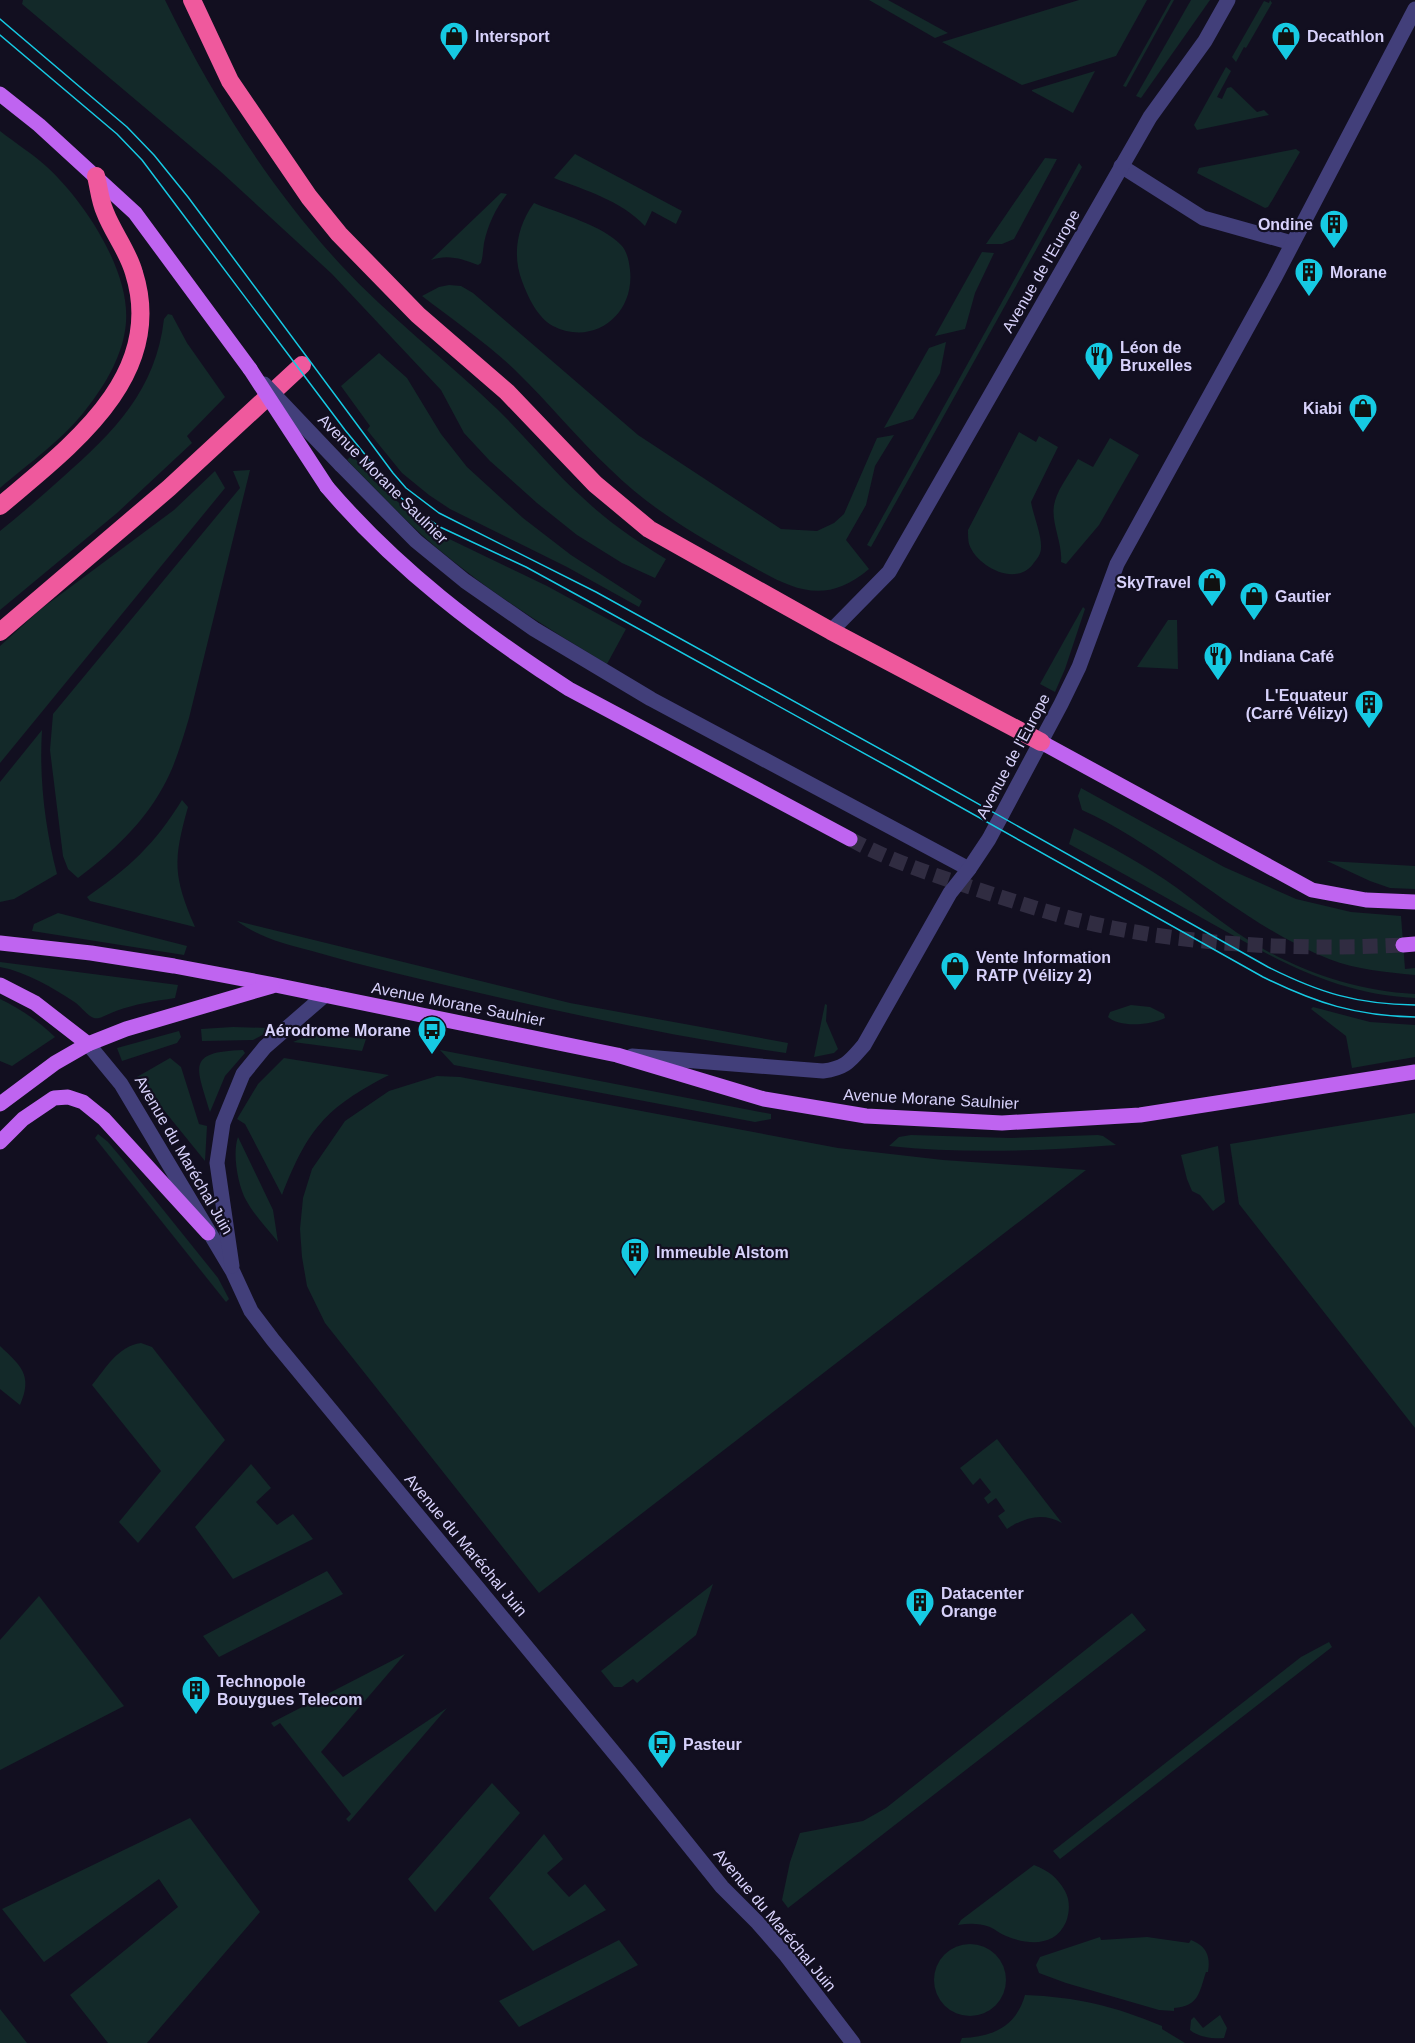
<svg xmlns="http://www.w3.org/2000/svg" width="1415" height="2043" viewBox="0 0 1415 2043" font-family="Arial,sans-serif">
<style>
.green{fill:#132929}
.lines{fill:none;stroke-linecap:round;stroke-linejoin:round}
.major-tunnel{stroke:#302c41;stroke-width:15;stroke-dasharray:15 8;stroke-linecap:butt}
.minor{stroke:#423f7a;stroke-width:15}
.major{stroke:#bf64f0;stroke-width:15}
.highway{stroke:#ef599d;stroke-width:18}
.tram{stroke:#16cae3;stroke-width:1.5}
.minor-bridge{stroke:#423f7a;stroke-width:15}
.major-bridge{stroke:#bf64f0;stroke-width:15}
.labels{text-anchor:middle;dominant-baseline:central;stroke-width:4.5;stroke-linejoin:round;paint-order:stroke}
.poi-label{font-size:16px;font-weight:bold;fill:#d8d2fb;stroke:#120f20;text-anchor:start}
.street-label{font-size:16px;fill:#d8d2fb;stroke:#120f20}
</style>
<rect width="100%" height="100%" fill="#120f20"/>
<g class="green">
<path d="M23 0H165C212 96 268 185 340 264 388 316 446 360 497 409 526 437 552 470 582 497 607 521 636 541 666 559L655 578 622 563 577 535 537 503 490 461 464 433 441 390 332 274 220 171 22 4Z"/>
<polygon points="869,0 888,0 948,33 935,38"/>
<polygon points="1079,0 1147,0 1116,56 1022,85 942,42"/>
<polygon points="1171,0 1174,0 1126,87 1123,86"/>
<polygon points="1191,0 1210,0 1141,98 1136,96"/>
<polygon points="1270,0 1272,3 1246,48 1244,47 1236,62 1232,57 1264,1 1269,3"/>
<polygon points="1226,67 1231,71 1217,97 1222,99 1227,88 1231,87 1257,112 1264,110 1269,115 1197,130 1194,125"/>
<polygon points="1095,71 1073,113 1032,91 1032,90"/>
<path d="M0 131C15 143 33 154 47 167 84 201 130 270 126 322 124 353 106 384 87 408 64 439 29 463 0 488Z"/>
<polygon points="1296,149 1300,152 1273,199 1268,207 1265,208 1197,173 1199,168"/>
<path d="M575 154 682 211 676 224 652 211 645 226C620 200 587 191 554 178Z"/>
<polygon points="1045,158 1057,159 1014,239 1002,244 986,244"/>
<polygon points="1079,163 1082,167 871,547 867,545"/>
<path d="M501 193 507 194C495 209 488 225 484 243 483 250 483 256 481 263L478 265C462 259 448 254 431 260Z"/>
<path d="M534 203C558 213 604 226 621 245 627 251 629 261 630 270 635 314 594 347 553 326 537 317 528 297 522 281 512 255 517 226 534 203Z"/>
<polygon points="982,252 994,253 975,293 965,329 935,336"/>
<path d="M449 285 461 286 473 293 638 435 781 529 817 531 834 523 844 514 877 438 894 435 875 466 866 505 846 540 869 569C820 611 784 584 737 558 692 533 647 506 610 469 577 438 548 402 515 370 488 344 452 319 422 296L439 287Z"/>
<path d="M168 314 172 315 187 343 225 397 187 436 192 443 117 513 0 610V531C21 514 42 496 63 477 114 432 156 390 164 319Z"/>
<polygon points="946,342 940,373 913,419 884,428 929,348"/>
<polygon points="379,353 407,378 441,434 467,467 523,518 571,555 642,601 639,607 567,567 450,509 429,495 402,473 367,430 370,426 341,386"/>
<path d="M1019 432 1036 442 1039 436 1058 447 1031 502C1033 515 1042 535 1041 548 1041 554 1037 559 1033 564 1016 587 977 567 969 544 968 540 968 534 968 530Z"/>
<path d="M1110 438 1139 455 1099 525 1066 564 1061 562C1063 542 1049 520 1055 501 1059 487 1071 472 1078 459L1093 467Z"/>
<path d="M352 455 374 481 422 523 441 535 547 586 626 629 607 664C542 625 478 585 422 535 396 511 372 485 347 460Z"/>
<path d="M250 470 189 718C182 741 175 766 163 787 143 824 111 853 78 878L68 869 63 856 50 750 53 714 240 488 233 471Z"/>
<polygon points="215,471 225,488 0,763 0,646 41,609 174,510"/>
<polygon points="1083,607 1085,609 1065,669 1055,692 1040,684"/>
<polygon points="1168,620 1177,620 1178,669 1137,667"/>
<path d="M42 730C39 778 45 828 57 874L14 899 0 902V782Z"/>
<path d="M1081 788 1224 867 1296 899 1351 912 1401 916 1405 969 1415 968V975C1386 972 1357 970 1329 959 1238 923 1170 850 1082 810L1078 796Z"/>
<path d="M182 800 188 807C173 860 173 876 195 927L90 901 87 897C129 868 155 844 182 800Z"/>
<path d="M1074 828C1110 846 1145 865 1177 888 1197 903 1216 918 1236 932 1289 968 1351 991 1415 994V998C1332 994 1272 957 1202 918 1158 893 1114 868 1069 844Z"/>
<polygon points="1327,861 1415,866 1415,889 1390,888 1370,881"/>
<polygon points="58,913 187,946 184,955 32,931 34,924"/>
<path d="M237 921 570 1003 788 1043 786 1053C654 1034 525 1004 395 973 367 966 339 959 312 951 285 944 260 938 237 921Z"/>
<path d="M0 962 178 985 175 998C155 1001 135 1004 116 1011 110 1013 99 1020 94 1018 88 1016 81 1007 76 1003 53 988 27 972 0 967Z"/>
<path d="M0 999C21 1009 38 1021 55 1037L12 1066 0 1061Z"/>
<polygon points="825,1004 827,1005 826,1021 838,1049 834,1053 814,1057"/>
<path d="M1131 1005 1150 1007 1164 1014 1165 1018C1152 1025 1119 1028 1108 1017L1110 1012Z"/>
<polygon points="1313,1007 1370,1022 1415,1025 1415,1057 1352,1068 1346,1036 1311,1009"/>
<polygon points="233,1027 267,1028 268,1032 253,1040 202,1041 201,1029"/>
<polygon points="179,1031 181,1037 177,1043 122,1061 117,1048"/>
<polygon points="320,1034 366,1039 362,1051 293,1042 310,1035"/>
<path d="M243 1050 245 1053 225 1076 210 1112C197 1067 185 1052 243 1050Z"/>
<polygon points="440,1050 771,1114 771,1119 755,1122 454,1065"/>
<polygon points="170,1058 181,1067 199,1124 207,1126 205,1161 137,1077"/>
<path d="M284 1058 389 1075C325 1108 308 1129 282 1195L245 1124 237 1119 258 1084Z"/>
<polygon points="437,1076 460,1077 838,1148 943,1160 1086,1170 539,1593 325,1323 307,1286 302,1257 300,1229 303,1198 312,1169 345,1121 389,1091"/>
<polygon points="1415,1113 1415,1428 1239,1204 1230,1144"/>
<polygon points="98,1134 108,1142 124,1161 218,1278 229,1299 226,1302 95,1138"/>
<path d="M911 1135 1010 1138 1098 1135 1103 1136 1116 1145C1041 1151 964 1154 889 1146L899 1137Z"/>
<path d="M238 1137 273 1210 278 1242C268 1229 254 1215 246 1200 238 1185 232 1154 238 1137Z"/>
<polygon points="1218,1146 1225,1202 1213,1211 1200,1195 1192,1191 1187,1179 1181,1155"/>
<path d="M141 1343 152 1347 225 1440 138 1543 119 1522 161 1471 92 1385C106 1368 118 1346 141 1343Z"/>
<path d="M0 1346C21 1366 33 1375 20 1405L0 1389Z"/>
<path d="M997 1439 1062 1523C1043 1512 1025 1517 1007 1529L998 1516 1005 1511 996 1498 988 1504 984 1498 991 1492 980 1478 973 1485 960 1468Z"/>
<polygon points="251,1464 271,1488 256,1502 277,1525 293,1514 313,1539 233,1579 195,1527"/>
<polygon points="327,1571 343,1594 219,1657 203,1636"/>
<polygon points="713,1584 696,1635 637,1683 633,1679 622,1687 614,1687 601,1671"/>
<polygon points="39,1596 124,1706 0,1770 0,1640"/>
<polygon points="1132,1613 1146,1630 788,1908 782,1900 790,1862 800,1833 863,1821 886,1808"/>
<polygon points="1329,1642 1332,1647 1060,1859 1053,1851 1301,1657"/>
<polygon points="405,1654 321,1752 343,1777 447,1708 349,1822 346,1819 351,1814 280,1723 274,1727 271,1723"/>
<polygon points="492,1783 520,1813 435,1912 408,1879"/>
<polygon points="190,1818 260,1912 147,2043 108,2043 70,1995 178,1907 159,1879 44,1962 2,1909"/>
<polygon points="544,1834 563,1859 547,1873 569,1897 585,1884 606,1910 533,1951 489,1898"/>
<path d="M1034 1865C1049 1871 1057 1877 1065 1891 1070 1900 1070 1911 1066 1922 1055 1947 1028 1945 1006 1936 1000 1934 995 1929 990 1927 979 1923 969 1923 958 1925L961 1920Z"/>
<path d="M1100 1937 1101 1940 1147 1937 1189 1943 1191 1940C1206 1946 1211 1956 1208 1972H1206C1199 1993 1199 2006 1174 2008V2011L1159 2010 1066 1983 1039 1973 1036 1965 1040 1957Z"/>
<polygon points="619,1940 638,1965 519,2027 499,2001"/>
<circle cx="970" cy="1980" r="36"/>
<path d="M1025 1995C1077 1997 1114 2006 1162 2026V2029L1185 2043H960L962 2038C992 2037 1016 2027 1025 1995Z"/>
<polygon points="0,2009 27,2043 0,2043"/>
<path d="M1220 2015 1227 2028 1224 2038C1213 2039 1198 2037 1190 2030L1191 2020 1194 2017 1203 2028Z"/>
</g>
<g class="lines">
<path class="major-tunnel" d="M850 839C887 859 925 872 964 885 1013 901 1062 918 1113 928 1207 946 1307 950 1403 945"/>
<g class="minor">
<polyline points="1121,166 1203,218 1292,243"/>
<polyline points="341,465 416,541 465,581 534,629 651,699 969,869"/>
<polyline points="831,631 889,572 1150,117 1205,41 1228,0"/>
<polyline points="88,1044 121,1084 233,1272 251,1311 273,1340 629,1771 722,1887 758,1923 785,1954 853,2043"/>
<path d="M632 1056 823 1071C846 1068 850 1061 864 1045L950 893 969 869 989 839 1061 704 1079 667 1117 564 1274 279 1415 9"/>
<polyline points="232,1266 217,1163 223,1123 243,1074 265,1047 325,995"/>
</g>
<g class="major">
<polyline points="0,94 39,125 135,213 250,369"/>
<path d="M327 487C396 568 480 632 569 689L850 839"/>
<polyline points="1041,742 1312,890 1366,900 1415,902"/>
<polyline points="0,943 91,953 174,966 275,985 617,1055 764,1099 866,1116 1002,1123 1140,1115 1415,1072"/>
<polyline points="1403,945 1415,944"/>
<polyline points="0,985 35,1003 88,1044"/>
<polyline points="0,1104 55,1063 88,1044 126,1029 272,986"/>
<polyline points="0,1142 23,1119 54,1098 68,1097 83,1102 104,1119 208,1233"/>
</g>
<g class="highway">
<polyline points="192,0 230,81 309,197 339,234 418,315 507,392 595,484 649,529 831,631 1041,742"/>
<path d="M0 506C68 448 167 377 134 273 128 251 113 233 105 212 100 201 99 188 96 176"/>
<polyline points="0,632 169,488 302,365"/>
</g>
<g class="tram">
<path d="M0 19 127 127 154 155 188 197 393 473 406 488 439 513 596 592 911 766 1268 967C1320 993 1356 1004 1415 1005"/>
<path d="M0 35 117 134 142 160 345 430 399 496 420 514 440 527 526 567 590 602 905 776 1263 977C1316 1003 1356 1016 1415 1017"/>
</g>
<polyline class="minor-bridge" points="264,384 341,465"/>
<polyline class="major-bridge" points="250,369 327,487"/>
</g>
<defs>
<g id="shop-pin" transform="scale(1.5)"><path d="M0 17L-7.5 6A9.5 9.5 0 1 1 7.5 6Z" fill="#16cae3" stroke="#120f20"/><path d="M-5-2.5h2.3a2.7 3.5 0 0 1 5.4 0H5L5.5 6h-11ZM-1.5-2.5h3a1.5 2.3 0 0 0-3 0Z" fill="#111"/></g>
<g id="building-pin" transform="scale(1.5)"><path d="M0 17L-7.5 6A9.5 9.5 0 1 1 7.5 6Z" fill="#16cae3" stroke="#120f20"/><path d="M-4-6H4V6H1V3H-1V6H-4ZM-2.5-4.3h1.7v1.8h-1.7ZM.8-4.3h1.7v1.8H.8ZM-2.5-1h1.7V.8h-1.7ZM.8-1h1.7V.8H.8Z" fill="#111"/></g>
<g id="restaurant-pin" transform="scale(1.5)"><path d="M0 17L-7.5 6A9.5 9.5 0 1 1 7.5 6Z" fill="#16cae3" stroke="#120f20"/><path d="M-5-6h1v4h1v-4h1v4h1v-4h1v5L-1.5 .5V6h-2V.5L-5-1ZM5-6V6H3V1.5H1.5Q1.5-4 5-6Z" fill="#111"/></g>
<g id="bus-pin" transform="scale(1.5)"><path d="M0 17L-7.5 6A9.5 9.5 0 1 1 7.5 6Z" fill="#16cae3" stroke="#120f20"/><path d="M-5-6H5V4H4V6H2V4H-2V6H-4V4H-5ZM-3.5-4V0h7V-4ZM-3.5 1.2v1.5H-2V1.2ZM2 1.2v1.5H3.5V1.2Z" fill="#111"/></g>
</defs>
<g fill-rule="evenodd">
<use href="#shop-pin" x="454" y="36"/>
<use href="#shop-pin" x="1286" y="36"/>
<use href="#building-pin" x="1334" y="224"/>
<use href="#building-pin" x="1309" y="272"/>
<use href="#restaurant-pin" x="1099" y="356"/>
<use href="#shop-pin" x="1363" y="408"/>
<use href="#shop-pin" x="1212" y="582"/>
<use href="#shop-pin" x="1254" y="596"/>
<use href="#restaurant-pin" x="1218" y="656"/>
<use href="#building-pin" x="1369" y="704"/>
<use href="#shop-pin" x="955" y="966"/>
<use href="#bus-pin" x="432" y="1030"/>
<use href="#building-pin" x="635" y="1252"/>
<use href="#building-pin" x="920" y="1602"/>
<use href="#building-pin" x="196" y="1690"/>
<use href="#bus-pin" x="662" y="1744"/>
</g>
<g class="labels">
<g class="poi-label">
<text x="475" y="36">Intersport</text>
<text x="1307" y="36">Decathlon</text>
<text x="1313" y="224" text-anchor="end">Ondine</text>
<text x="1330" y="272">Morane</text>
<text x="1120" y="347">Léon de<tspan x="1120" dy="18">Bruxelles</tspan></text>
<text x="1342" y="408" text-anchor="end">Kiabi</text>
<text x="1191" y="582" text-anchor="end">SkyTravel</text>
<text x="1275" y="596">Gautier</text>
<text x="1239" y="656">Indiana Café</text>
<text x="1348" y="695" text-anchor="end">L'Equateur<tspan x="1348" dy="18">(Carré Vélizy)</tspan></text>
<text x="976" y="957">Vente Information<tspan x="976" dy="18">RATP (Vélizy 2)</tspan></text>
<text x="411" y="1030" text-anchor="end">Aérodrome Morane</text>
<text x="656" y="1252">Immeuble Alstom</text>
<text x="941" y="1593">Datacenter<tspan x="941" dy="18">Orange</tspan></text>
<text x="217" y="1681">Technopole<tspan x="217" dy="18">Bouygues Telecom</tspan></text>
<text x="683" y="1744">Pasteur</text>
</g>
<g class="street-label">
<text transform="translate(1041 271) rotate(-60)">Avenue de l'Europe</text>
<text transform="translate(383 479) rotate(45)">Avenue Morane Saulnier</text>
<text transform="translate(1013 756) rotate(-62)">Avenue de l'Europe</text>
<text transform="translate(458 1004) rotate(11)">Avenue Morane Saulnier</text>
<text transform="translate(931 1099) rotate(3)">Avenue Morane Saulnier</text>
<text transform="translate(184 1155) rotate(60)">Avenue du Maréchal Juin</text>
<text transform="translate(466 1545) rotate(50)">Avenue du Maréchal Juin</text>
<text transform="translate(775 1920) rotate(50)">Avenue du Maréchal Juin</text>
</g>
</g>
</svg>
